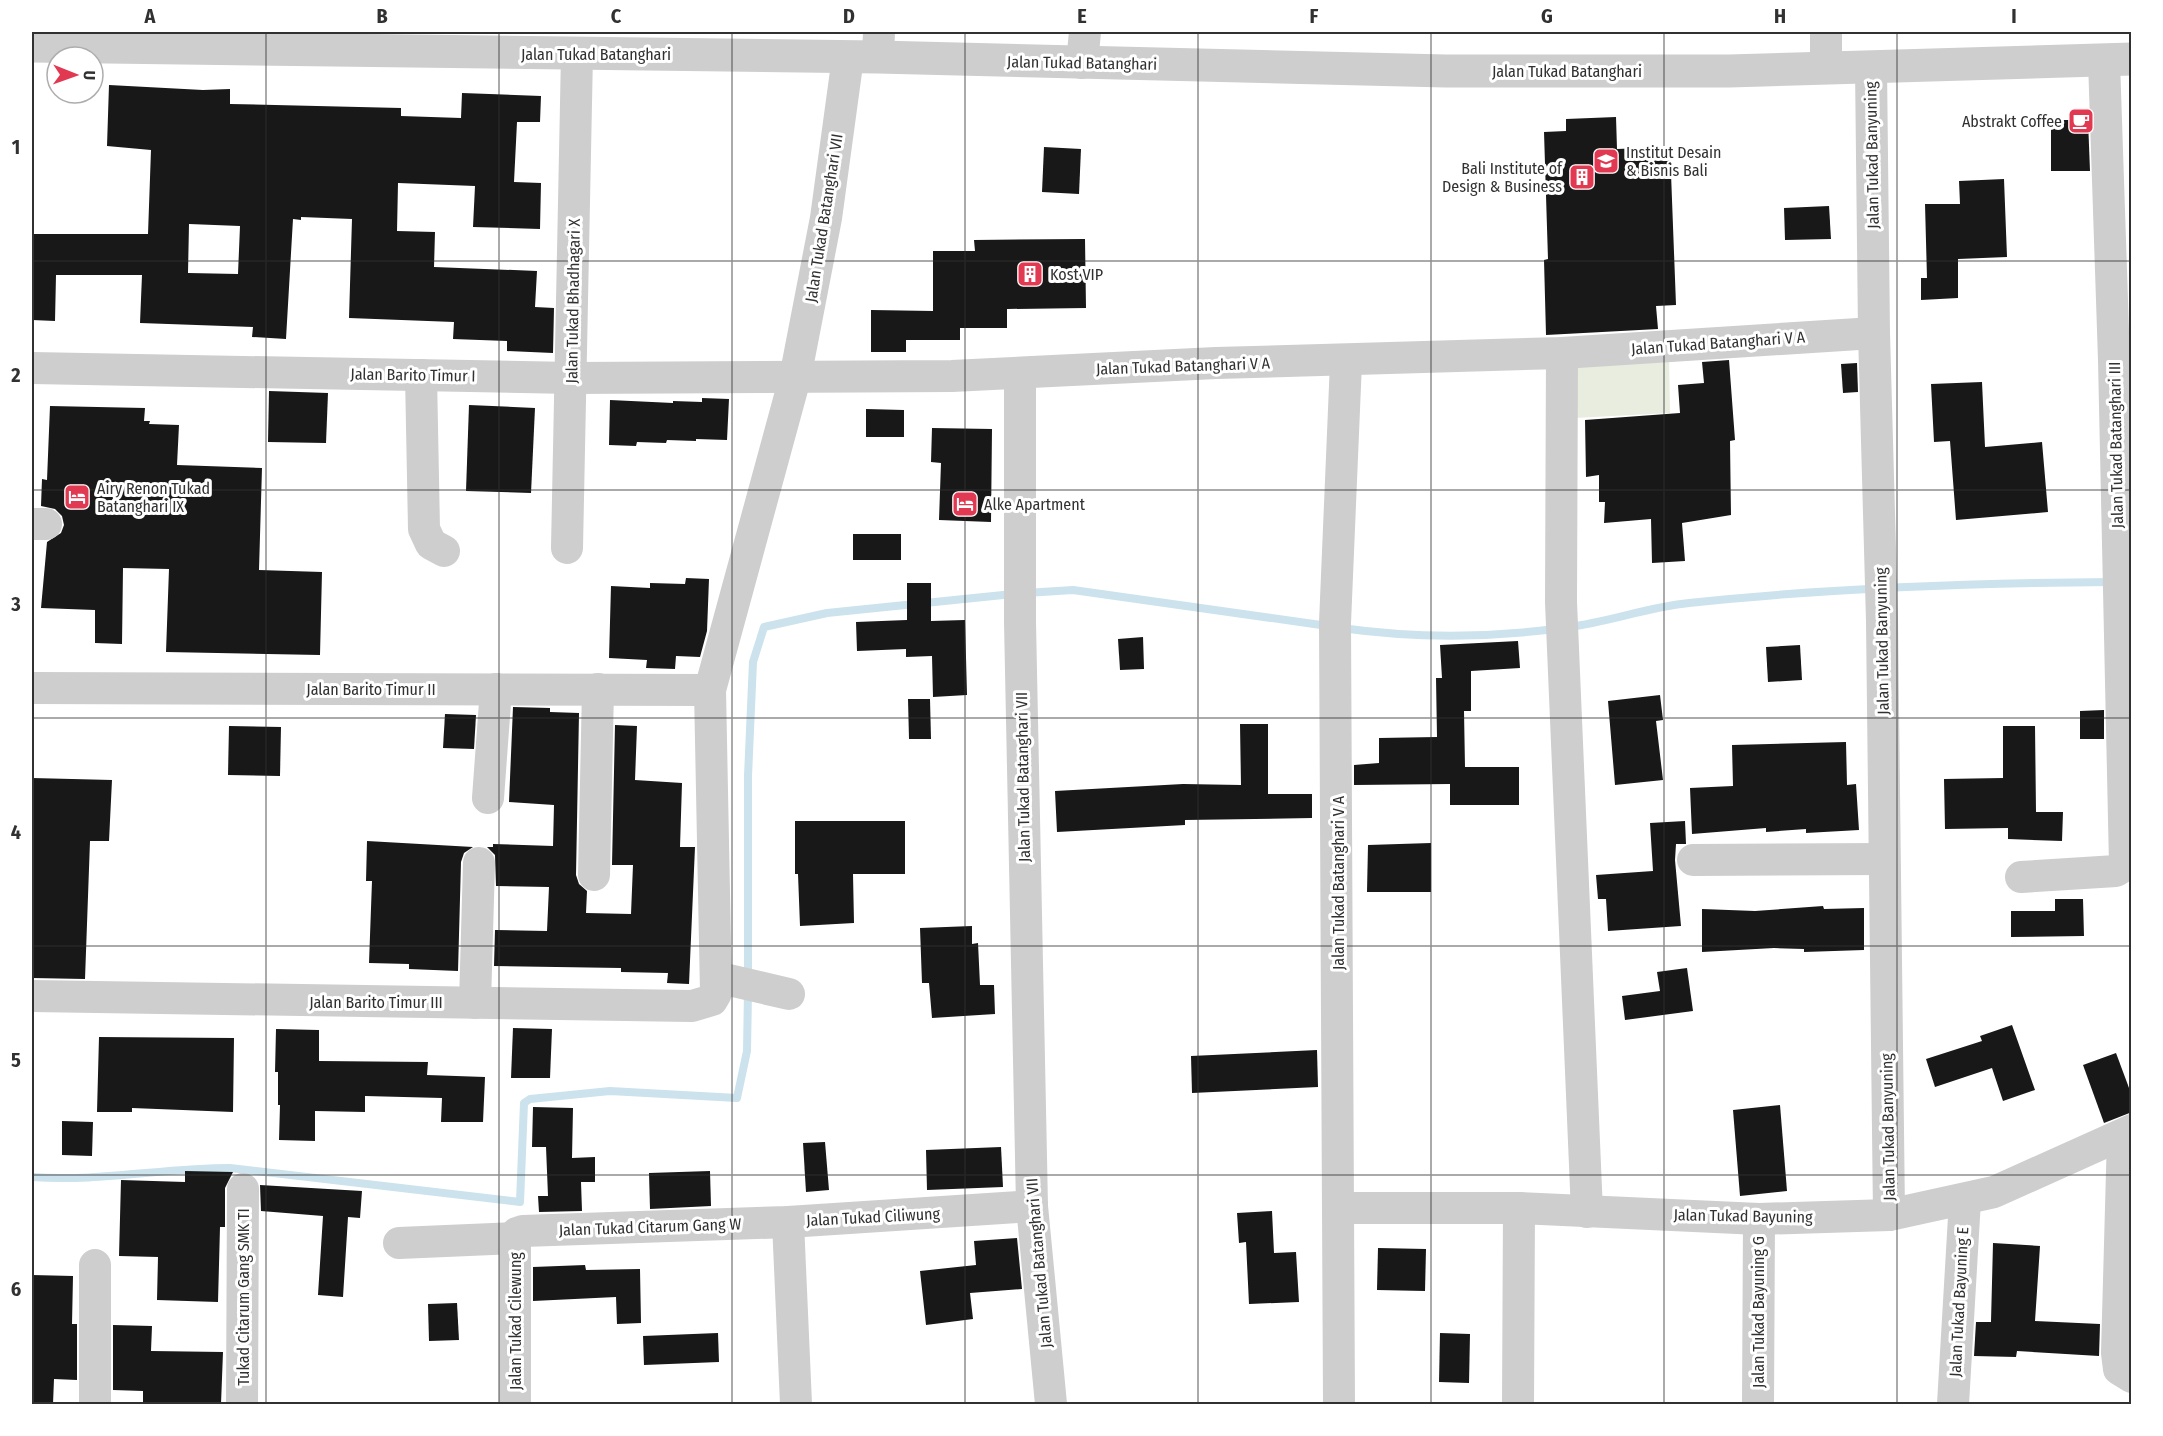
<svg xmlns="http://www.w3.org/2000/svg" width="2163" height="1436" viewBox="0 0 2163 1436" font-family="'Fira Sans Condensed',sans-serif">
<style>
.green{fill:#e8eddf}
.lines{fill:none;stroke-linecap:round;stroke-linejoin:round}
.stream{stroke:#cce2ec;stroke-width:8}
.building{fill:#181818;fill-rule:evenodd}
.minor{stroke:#cecece;stroke-width:32}
.tertiary{stroke:#cecece;stroke-width:33}
.grid{fill:none;stroke:#313131;stroke-width:1.5;stroke-opacity:0.55}
.labels{text-anchor:middle;dominant-baseline:central;stroke-width:6;stroke-linejoin:round;paint-order:stroke}
.street-label{font-size:16px;fill:#313131;stroke:#fff}
.poi-label{font-size:16px;fill:#313131;stroke:#fff;text-anchor:start}
.neatline{fill:none;stroke:#313131;stroke-width:2}
.grid-label{font-size:20px;text-anchor:middle;font-weight:bold;fill:#313131}
</style>
<rect width="100%" height="100%" fill="#fff"/>
<polygon class="green" points="1669,352 1670,413 1575,418 1576,357"/>
<g class="lines">
<g class="stream">
<polyline points="1026,593 1073,590 1328,626"/>
<path d="M1568 627C1609 622 1648 607 1689 603 1829 588 1972 583 2113 582"/>
<path d="M1341 628C1412 638 1484 638 1555 629"/>
<polyline points="748,979 748,776 753,662 764,627 827,613 1013,594"/>
<path d="M32 1177C97 1182 164 1168 230 1168L520 1202 524 1103 530 1099 610 1091 737 1098 747 1051 748 992"/>
</g>
</g>
<g class="building">
<path d="M109 85 203 90 230 89V104L401 108V116L461 118 462 93 541 96 540 122H517L514 182 541 183 540 229 473 227 475 186 398 183 397 231 435 232 434 267 537 271 535 307 554 308 553 353 507 351V341L453 339 454 322 349 318 352 219 301 217V220L293 219 286 339 252 337 253 327 140 323 142 275H56L55 321 32 320V234H148L151 150 107 146ZM189 224 240 226 238 274 188 273Z"/>
<polygon points="1616,117 1617,149 1670,147 1676,305 1656,306 1658,329 1546,335 1544,260 1548,259 1544,132 1566,131 1566,119"/>
<polygon points="2051,120 2088,120 2090,171 2051,171"/>
<polygon points="1044,147 1081,149 1079,194 1042,192"/>
<polygon points="2004,179 2007,257 1958,259 1958,298 1921,300 1921,278 1927,278 1925,204 1960,204 1959,181"/>
<polygon points="1829,206 1831,239 1785,240 1784,208"/>
<polygon points="1085,239 1086,308 1007,309 1007,328 960,328 960,340 906,340 906,352 871,352 871,310 933,311 933,251 975,251 974,240"/>
<polygon points="1729,360 1735,440 1730,441 1731,515 1682,523 1685,561 1652,563 1651,519 1604,523 1605,502 1599,502 1599,475 1586,477 1585,420 1680,413 1678,385 1704,383 1702,362"/>
<polygon points="1857,363 1858,392 1843,393 1841,364"/>
<polygon points="1982,382 1985,447 2042,442 2048,512 1956,520 1950,441 1934,442 1931,384"/>
<polygon points="269,391 328,393 326,443 268,442"/>
<polygon points="702,398 729,399 727,440 696,439 696,441 667,440 666,443 637,442 636,446 609,445 610,400 673,403 673,401 702,402"/>
<polygon points="469,405 535,408 531,493 466,491"/>
<polygon points="50,406 145,408 144,421 150,421 149,424 179,425 177,465 262,468 259,570 322,572 320,655 166,652 169,569 123,568 122,644 95,643 95,610 41,608 47,542 61,533 64,525 62,516 55,509 41,506 42,479 47,480"/>
<polygon points="866,409 904,410 904,437 866,437"/>
<polygon points="932,428 992,429 991,522 939,520 941,463 931,462"/>
<rect x="853" y="534" width="48" height="26"/>
<polygon points="686,578 709,579 707,631 700,657 676,656 675,669 646,668 647,660 609,658 611,586 650,588 650,583 685,584"/>
<polygon points="907,583 931,583 931,621 965,620 967,695 933,697 932,656 906,657 906,649 857,651 856,622 907,620"/>
<polygon points="1143,637 1144,669 1120,670 1118,639"/>
<polygon points="1518,641 1520,668 1471,671 1471,711 1464,711 1465,767 1519,767 1519,805 1450,805 1450,784 1354,785 1354,765 1379,763 1379,738 1437,737 1436,678 1442,678 1440,645"/>
<polygon points="1800,645 1802,680 1768,682 1766,647"/>
<polygon points="1660,695 1663,720 1656,721 1663,780 1615,785 1608,701"/>
<polygon points="908,699 930,699 931,739 909,739"/>
<polygon points="513,707 550,708 550,712 579,713 576,875 579,884 587,891 586,913 631,914 633,865 612,865 615,725 637,726 635,780 682,783 680,847 695,847 689,984 667,983 668,973 621,972 621,968 494,966 495,930 547,931 549,887 496,886 495,855 487,847 493,847 493,844 553,846 554,805 509,802"/>
<polygon points="2104,710 2104,739 2080,739 2080,711"/>
<polygon points="445,714 476,715 474,749 443,748"/>
<polygon points="1240,724 1268,724 1268,794 1312,794 1312,818 1185,820 1185,825 1057,832 1055,791 1183,784 1241,785"/>
<polygon points="229,726 281,727 280,776 228,775"/>
<polygon points="2003,726 2035,726 2036,812 2063,812 2062,841 2008,839 2008,828 1945,829 1944,779 2003,778"/>
<polygon points="1846,742 1847,785 1856,784 1859,830 1806,833 1806,829 1766,832 1766,828 1692,834 1690,788 1733,786 1732,745"/>
<polygon points="32,778 112,780 109,841 90,841 85,979 32,978"/>
<polygon points="795,821 905,821 905,874 853,874 854,923 800,926 798,874 795,874"/>
<polygon points="1685,821 1686,844 1676,844 1675,860 1681,926 1608,931 1606,899 1598,899 1596,875 1653,871 1650,823"/>
<polygon points="367,841 473,847 464,853 461,862 458,971 409,969 409,964 369,963 372,881 366,881"/>
<polygon points="1431,843 1431,892 1367,892 1368,845"/>
<polygon points="2055,899 2083,899 2084,936 2011,937 2011,911 2055,911"/>
<polygon points="1823,906 1824,909 1864,908 1864,950 1804,952 1804,949 1774,948 1702,952 1702,909 1755,911"/>
<polygon points="972,926 972,944 978,943 980,985 994,985 995,1014 932,1018 929,983 922,983 920,928"/>
<polygon points="1687,968 1693,1011 1625,1020 1622,996 1660,991 1657,972"/>
<polygon points="2012,1025 2035,1090 2003,1101 1992,1068 1935,1087 1926,1059 1982,1041 1980,1036"/>
<polygon points="513,1028 552,1029 550,1078 511,1078"/>
<polygon points="276,1029 319,1030 319,1061 428,1062 427,1075 485,1077 483,1122 441,1122 442,1098 365,1096 365,1112 315,1111 315,1141 279,1140 280,1105 278,1105 278,1072 275,1072"/>
<polygon points="99,1037 234,1038 233,1112 132,1108 132,1112 97,1112"/>
<polygon points="1317,1050 1318,1087 1192,1093 1191,1056"/>
<polygon points="2116,1053 2132,1096 2132,1112 2104,1123 2083,1065"/>
<polygon points="1780,1105 1787,1191 1740,1196 1733,1110"/>
<polygon points="533,1107 573,1108 572,1158 595,1157 595,1182 581,1182 582,1211 539,1212 538,1196 548,1196 546,1147 532,1147"/>
<polygon points="62,1121 93,1122 92,1156 62,1155"/>
<polygon points="825,1142 829,1190 806,1192 803,1143"/>
<polygon points="1001,1147 1003,1187 927,1190 926,1150"/>
<polygon points="185,1171 233,1172 225,1188 225,1227 220,1227 218,1302 157,1300 158,1257 119,1256 121,1180 185,1182"/>
<polygon points="710,1171 711,1206 650,1209 649,1173"/>
<polygon points="260,1185 362,1191 360,1218 348,1217 343,1297 318,1295 323,1216 261,1211"/>
<polygon points="1272,1211 1274,1253 1296,1252 1299,1302 1249,1304 1246,1242 1239,1243 1237,1213"/>
<polygon points="1017,1238 1022,1289 970,1293 973,1319 926,1325 920,1271 976,1265 974,1241"/>
<polygon points="1993,1243 2040,1246 2035,1321 2100,1324 2099,1356 2017,1351 2016,1357 1974,1356 1976,1322 1991,1322"/>
<polygon points="1378,1248 1426,1249 1425,1291 1377,1290"/>
<polygon points="585,1265 586,1270 640,1269 641,1323 617,1324 616,1297 533,1301 533,1267"/>
<polygon points="32,1275 73,1276 72,1324 77,1324 77,1380 54,1379 53,1404 32,1404"/>
<polygon points="457,1303 459,1340 429,1341 428,1304"/>
<polygon points="113,1325 152,1326 151,1351 223,1352 221,1404 143,1404 143,1391 113,1390"/>
<polygon points="718,1333 719,1362 644,1365 643,1336"/>
<polygon points="1440,1333 1470,1334 1469,1383 1439,1382"/>
</g>
<g class="lines">
<g class="minor">
<polyline points="878,57 879,32"/>
<polyline points="1082,63 1085,32"/>
<polyline points="1826,67 1826,32"/>
<polyline points="1871,67 1874,333 1882,621 1889,1215"/>
<polyline points="1562,353 1561,602 1587,1212"/>
<polyline points="32,368 572,378 952,376 1216,363 1562,353 1874,333"/>
<polyline points="1020,374 1020,622 1032,1206 1051,1404"/>
<polyline points="421,375 424,529 431,544 444,551"/>
<polyline points="32,524 46,524"/>
<polyline points="567,548 577,54"/>
<polyline points="32,688 710,690"/>
<polyline points="488,798 496,689"/>
<polyline points="1693,860 1884,859"/>
<polyline points="594,875 598,689"/>
<polyline points="2021,877 2116,871 2125,865 2114,360 2104,61"/>
<polyline points="716,977 789,994"/>
<polyline points="32,996 692,1006 712,1000 716,993 710,690 795,378 826,218 848,57"/>
<polyline points="475,1003 479,863"/>
<polyline points="2123,1135 2117,1353 2119,1369 2132,1377"/>
<polyline points="1338,1208 1519,1208 1759,1219 1889,1215 1994,1192 2132,1130"/>
<polyline points="788,1222 796,1404"/>
<polyline points="515,1238 517,1233 523,1231 788,1222 1032,1206"/>
<polyline points="515,1238 515,1404"/>
<polyline points="399,1243 515,1238"/>
<polyline points="95,1265 95,1404"/>
<polyline points="242,1404 243,1189"/>
<polyline points="1339,1404 1335,623 1346,362"/>
<polyline points="1518,1404 1519,1208"/>
<polyline points="1758,1404 1759,1219"/>
<polyline points="1953,1404 1965,1200"/>
</g>
<polyline class="tertiary" points="32,46 878,57 1446,71 1729,71 2132,59"/>
</g>
<path class="grid" d="M266 32V1404M499 32V1404M732 32V1404M965 32V1404M1198 32V1404M1431 32V1404M1664 32V1404M1897 32V1404M32 261H2132M32 490H2132M32 718H2132M32 946H2132M32 1175H2132"/>
<defs>
<g id="cafe-square" transform="scale(1.35)"><rect x="-9" y="-9" width="18" height="18" rx="4" fill="#e23952" stroke="#fff"/><path d="M-5.5-4.5H6V0H3Q3 3.5 0 3.5H-2.5Q-5.5 3.5-5.5 0ZM3-3.2v2h1.7v-2ZM-6 4.5H4V6H-6Z" fill="#fff"/></g>
<g id="university-square" transform="scale(1.35)"><rect x="-9" y="-9" width="18" height="18" rx="4" fill="#e23952" stroke="#fff"/><path d="M0-5L7-2L0 1L-7-2ZM-4 1L0 2.5L4 1V4Q0 6-4 4Z" fill="#fff"/></g>
<g id="building-square" transform="scale(1.35)"><rect x="-9" y="-9" width="18" height="18" rx="4" fill="#e23952" stroke="#fff"/><path d="M-4-6H4V6H1V3H-1V6H-4ZM-2.5-4.3h1.7v1.8h-1.7ZM.8-4.3h1.7v1.8H.8ZM-2.5-1h1.7V.8h-1.7ZM.8-1h1.7V.8H.8Z" fill="#fff"/></g>
<g id="hotel-square" transform="scale(1.35)"><rect x="-9" y="-9" width="18" height="18" rx="4" fill="#e23952" stroke="#fff"/><path d="M-6-4.5h1.5V1H6V5H4.5V3h-9V5H-6ZM-4 0a1.8 1.8 0 1 1 3.6 0ZM.5 0V-2.5h3Q6-2.5 6 0Z" fill="#fff"/></g>
</defs>
<g fill-rule="evenodd">
<use href="#cafe-square" x="2081" y="121"/>
<use href="#university-square" x="1606" y="161"/>
<use href="#building-square" x="1582" y="177"/>
<use href="#building-square" x="1030" y="274"/>
<use href="#hotel-square" x="77" y="497"/>
<use href="#hotel-square" x="965" y="504"/>
</g>
<g class="labels">
<g class="street-label">
<text x="596" y="54">Jalan Tukad Batanghari</text>
<text transform="translate(1082 63) rotate(1)">Jalan Tukad Batanghari</text>
<text x="1567" y="71">Jalan Tukad Batanghari</text>
<text transform="translate(1872 155) rotate(-91)">Jalan Tukad Banyuning</text>
<text transform="translate(824 218) rotate(-81)">Jalan Tukad Batanghari VII</text>
<text transform="translate(573 301) rotate(-89)">Jalan Tukad Bhadhagari X</text>
<text transform="translate(1718 343) rotate(-4)">Jalan Tukad Batanghari V A</text>
<text transform="translate(1183 366) rotate(-2)">Jalan Tukad Batanghari V A</text>
<text transform="translate(413 375) rotate(1)">Jalan Barito Timur I</text>
<text transform="translate(2116 445) rotate(-91)">Jalan Tukad Batanghari III</text>
<text transform="translate(1882 641) rotate(-91)">Jalan Tukad Banyuning</text>
<text x="371" y="689">Jalan Barito Timur II</text>
<text transform="translate(1023 777) rotate(-91)">Jalan Tukad Batanghari VII</text>
<text transform="translate(1338 883) rotate(-90)">Jalan Tukad Batanghari V A</text>
<text x="376" y="1002">Jalan Barito Timur III</text>
<text transform="translate(1888 1127) rotate(-91)">Jalan Tukad Banyuning</text>
<text transform="translate(1743 1216) rotate(1)">Jalan Tukad Bayuning</text>
<text transform="translate(873 1217) rotate(-3)">Jalan Tukad Ciliwung</text>
<text transform="translate(650 1227) rotate(-2)">Jalan Tukad Citarum Gang W</text>
<text transform="translate(1039 1263) rotate(-95)">Jalan Tukad Batanghari VII</text>
<text transform="translate(243 1297) rotate(-90)">Tukad Citarum Gang SMK TI</text>
<text transform="translate(1959 1302) rotate(-87)">Jalan Tukad Bayuning E</text>
<text transform="translate(1758 1312) rotate(-90)">Jalan Tukad Bayuning G</text>
<text transform="translate(515 1321) rotate(-90)">Jalan Tukad Cilewung</text>
</g>
<g class="poi-label">
<text x="2062" y="121" text-anchor="end">Abstrakt Coffee</text>
<text x="1626" y="152">Institut Desain<tspan x="1626" dy="18">&amp; Bisnis Bali</tspan></text>
<text x="1562" y="168" text-anchor="end">Bali Institute of<tspan x="1562" dy="18">Design &amp; Business</tspan></text>
<text x="1050" y="274">Kost VIP</text>
<text x="97" y="488">Airy Renon Tukad<tspan x="97" dy="18">Batanghari IX</tspan></text>
<text x="984" y="504">Alke Apartment</text>
</g>
</g>
<rect width="2163" height="1436" fill="none" stroke="#ffffff" stroke-width="66"/>
<g transform="translate(75 75) rotate(91)"><circle r="28" fill="#ffffff" stroke="#adadad" stroke-width="1.5"/>
<path d="M0-4.5L10 22L0 15L-10 22Z" fill="#e23952"/>
<text y="-9" font-size="16" font-weight="bold" text-anchor="middle" fill="#313131">U</text>
</g>
<rect x="33" y="33" width="2097" height="1370" class="neatline"/>
<g class="grid-label">
<text x="150" y="23">A</text>
<text x="382" y="23">B</text>
<text x="616" y="23">C</text>
<text x="849" y="23">D</text>
<text x="1082" y="23">E</text>
<text x="1314" y="23">F</text>
<text x="1547" y="23">G</text>
<text x="1780" y="23">H</text>
<text x="2014" y="23">I</text>
<text x="16" y="154">1</text>
<text x="16" y="382">2</text>
<text x="16" y="611">3</text>
<text x="16" y="839">4</text>
<text x="16" y="1067">5</text>
<text x="16" y="1296">6</text>
</g>
</svg>
